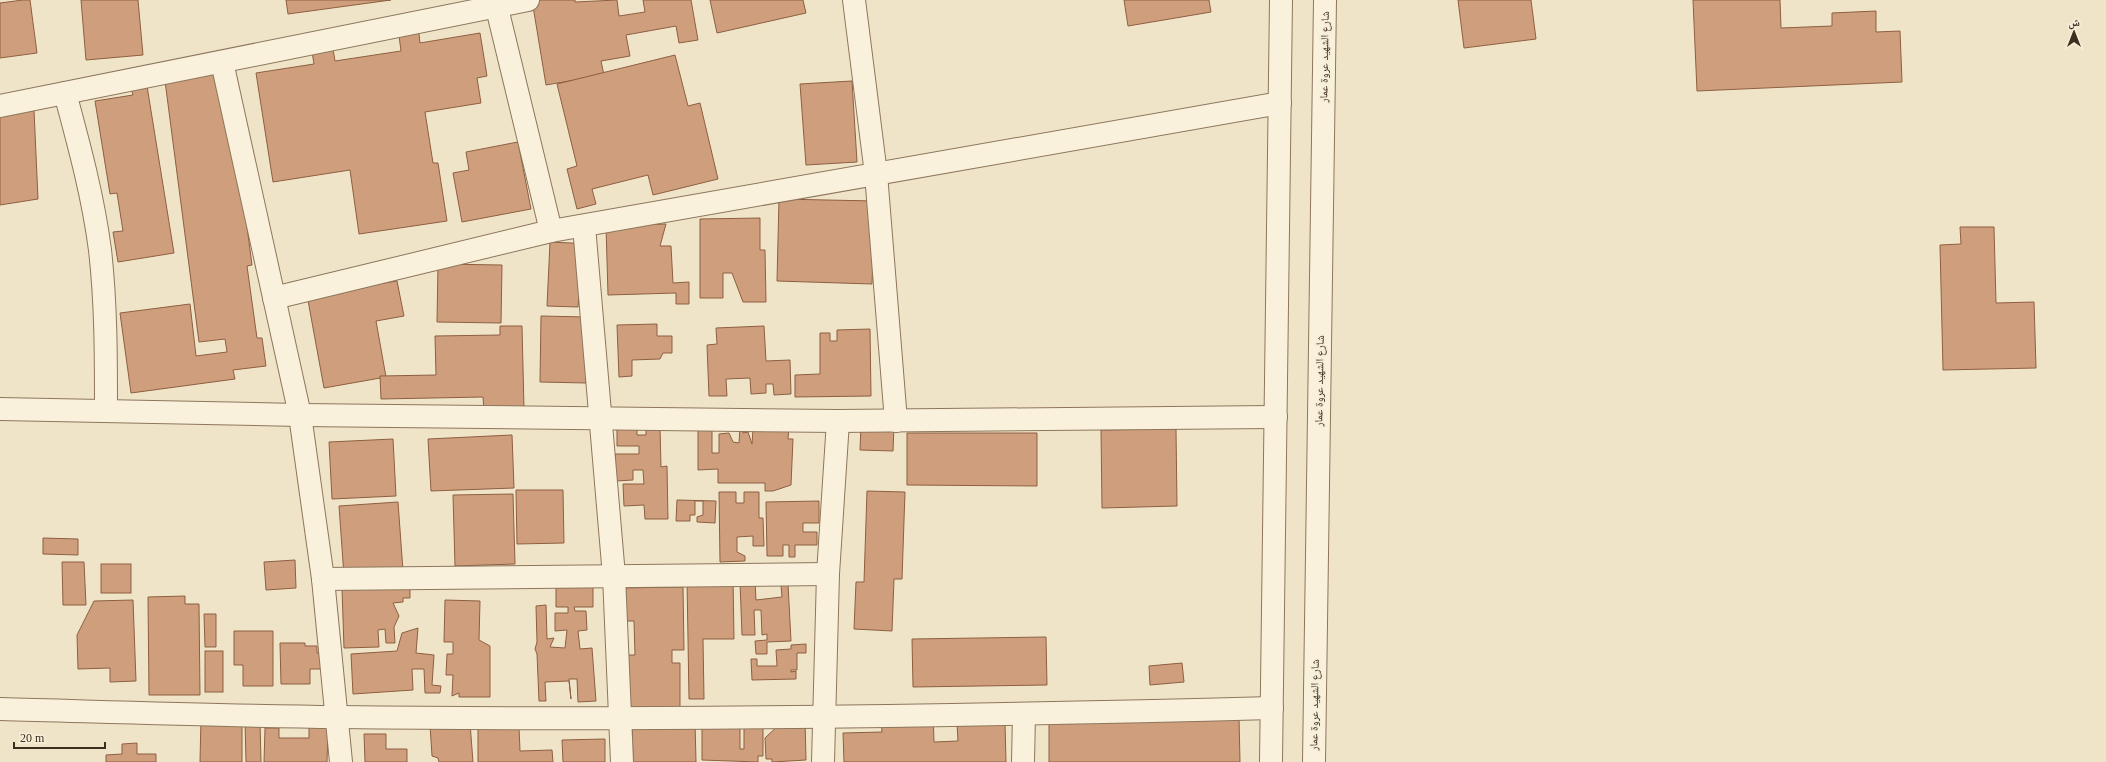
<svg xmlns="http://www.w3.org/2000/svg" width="2106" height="762" viewBox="0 0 2106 762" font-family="'Times New Roman','Noto Naskh Arabic',serif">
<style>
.building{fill:#cf9f7d;stroke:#8d5f41}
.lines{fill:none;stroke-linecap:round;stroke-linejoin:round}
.minor-casing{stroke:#8d765c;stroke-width:24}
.tertiary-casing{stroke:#8d765c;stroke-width:24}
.minor{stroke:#faf1dc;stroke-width:22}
.tertiary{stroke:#faf1dc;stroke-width:22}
.labels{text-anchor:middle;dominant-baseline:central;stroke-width:4;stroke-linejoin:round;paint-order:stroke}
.street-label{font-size:11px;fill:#3d2e20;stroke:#f7eed8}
</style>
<rect width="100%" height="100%" fill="#f0e4c8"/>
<g class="building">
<polygon points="23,0 30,0 37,53 0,58 0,3"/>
<polygon points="81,0 138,0 143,55 86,60"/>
<polygon points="286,0 391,0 288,14"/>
<polygon points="532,0 575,0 575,2 617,0 619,16 645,12 643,0 691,0 698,40 679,43 676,26 626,35 630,56 601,61 604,75 546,85"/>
<polygon points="710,0 803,0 806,13 717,33"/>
<polygon points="1124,0 1209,0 1211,12 1128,26"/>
<polygon points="1458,0 1531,0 1536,39 1464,48"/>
<polygon points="1693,0 1780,0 1781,28 1832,26 1832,13 1876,11 1876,32 1900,31 1902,82 1697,91"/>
<polygon points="418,25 420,43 480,33 487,76 477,78 481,103 425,112 433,163 438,163 447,221 359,234 350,170 273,182 256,73 314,64 311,46 332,43 335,61 401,51 398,28"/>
<polygon points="675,55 688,106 700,103 718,179 653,195 648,175 592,189 596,204 577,209 567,169 577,166 557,84"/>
<polygon points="219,66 231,103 252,265 247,266 257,338 262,338 266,366 233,370 235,379 131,393 120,313 190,304 196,356 227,352 225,339 199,342 165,81"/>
<polygon points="852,81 857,162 806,165 800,84"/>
<polygon points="147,86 174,253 118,262 113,232 123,231 117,193 110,194 95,101 133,95 131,88"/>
<polygon points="34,110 38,199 0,205 0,116"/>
<polygon points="518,142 531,209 462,222 453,173 469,170 466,152"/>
<polygon points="779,199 875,201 872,284 777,281"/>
<polygon points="760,218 760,250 765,250 766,302 743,302 732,273 723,273 723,298 700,298 700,219"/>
<polygon points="666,224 660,246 671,246 673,283 689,282 689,304 676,304 676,293 608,295 606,226"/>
<polygon points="1960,227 1994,227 1996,303 2034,302 2036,368 1943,370 1940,245 1961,244"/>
<polygon points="550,242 591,244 580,283 578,307 547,306"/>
<polygon points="438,264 502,265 501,323 437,322"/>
<polygon points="397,281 404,316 376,321 386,377 324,388 305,284 366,286"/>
<polygon points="541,316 586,317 586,383 540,382"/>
<polygon points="657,324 657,336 672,336 672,353 663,353 660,359 632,360 632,376 619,377 617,325"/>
<polygon points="500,326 522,326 524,409 484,410 483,397 381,399 380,376 436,375 435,336 500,335"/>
<polygon points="764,326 766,361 790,360 791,394 774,395 773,384 766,384 766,393 751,394 750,378 726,379 727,396 709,396 707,345 717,344 716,328"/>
<polygon points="870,329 871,396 795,397 795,375 820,374 820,333 830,333 830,341 837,341 837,330"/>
<polygon points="637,418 637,435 646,435 646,429 660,428 661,467 667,466 668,519 645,519 644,505 624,506 623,484 644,484 643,470 633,470 633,480 616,481 615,454 639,454 639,446 617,446 617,419"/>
<polygon points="789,425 788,439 793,439 791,485 773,491 765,491 765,483 718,483 718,469 698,470 698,427 712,427 712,453 719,453 719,434 729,433 733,442 739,443 740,428 744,428 743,433 748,432 752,444 753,429"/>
<polygon points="861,425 894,426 893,451 860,450"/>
<polygon points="1176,429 1177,506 1102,508 1101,430"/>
<polygon points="907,433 1037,433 1037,486 907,485"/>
<polygon points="512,435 514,488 431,491 428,439"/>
<polygon points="393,439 396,496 332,499 329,442"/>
<polygon points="516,490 563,490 564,543 517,544"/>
<polygon points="867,491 905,492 902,579 894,579 892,631 854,629 856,582 864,582"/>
<polygon points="719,492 736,492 736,503 744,503 744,492 759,492 759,518 763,518 764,546 753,546 753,536 737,537 737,552 745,556 745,561 720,562"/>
<polygon points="513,494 515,564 455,566 453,495"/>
<polygon points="677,500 716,501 715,523 697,522 697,517 703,515 703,501 695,501 695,515 690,515 690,521 676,521"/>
<polygon points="819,501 819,523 803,523 803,532 817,532 817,545 795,545 795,557 789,557 789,545 783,545 783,556 767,556 766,502"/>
<polygon points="398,502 403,571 344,576 339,506"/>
<polygon points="43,538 78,539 78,555 43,554"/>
<polygon points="295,560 296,588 266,590 264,562"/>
<polygon points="62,562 84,562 86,605 63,605"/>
<rect x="101" y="564" width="30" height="29"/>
<polygon points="733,579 734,639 703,639 704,699 689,699 687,580"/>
<polygon points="755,581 756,600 782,597 781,585 788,584 791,641 767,642 767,654 756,654 755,641 767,640 767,634 762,635 761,610 754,610 755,635 742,635 740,582"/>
<polygon points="410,586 410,598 403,598 403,602 393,603 399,616 394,627 395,643 386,643 385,629 378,630 379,647 344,648 342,589"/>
<polygon points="556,587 593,587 593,607 574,607 575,611 586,611 587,630 578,631 580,649 592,648 596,701 578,702 577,679 569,679 571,699 569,681 545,682 546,701 539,701 537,654 535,649 537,642 536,606 546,605 547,639 554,638 550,647 565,648 567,630 555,631 555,613 568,613 568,607 556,607"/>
<polygon points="683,587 684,650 672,650 672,663 680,663 680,710 628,711 627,655 635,655 634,621 621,621 621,588"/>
<polygon points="185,596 185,604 199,604 200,695 149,695 148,597"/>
<polygon points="133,600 136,681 110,682 110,668 78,669 77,635 94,601"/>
<polygon points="445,600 480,601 479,640 490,646 490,697 459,697 459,693 452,696 453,675 446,675 447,654 453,654 453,642 444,642"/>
<polygon points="204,614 216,614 216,647 205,647"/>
<polygon points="418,628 416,653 434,655 432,685 441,686 440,693 425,693 424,669 412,669 413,690 353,694 351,654 397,651 402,633"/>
<polygon points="234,631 273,631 273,686 243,686 243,665 234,665"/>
<polygon points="1046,637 1047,685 913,687 912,639"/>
<polygon points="280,643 305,643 305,646 317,646 317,653 321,653 322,669 310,669 310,684 281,684"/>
<polygon points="806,644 806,653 797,653 797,670 791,670 791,672 796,671 796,679 752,680 751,659 757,659 757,666 777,666 776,650 791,649 791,645"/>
<rect x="205" y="651" width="18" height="41"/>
<polygon points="1182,663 1184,682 1150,685 1149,666"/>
<polygon points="933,711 934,742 958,741 957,724 1005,723 1006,762 844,762 843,733 882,732 881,720"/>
<polygon points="1239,717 1240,762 1049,762 1049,720"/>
<polygon points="201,718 242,718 242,762 200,762"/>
<polygon points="805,720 806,760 772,762 772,759 766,759 765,738 783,721"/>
<polygon points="245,721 260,721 261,762 246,762"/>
<polygon points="744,721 763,721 763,756 758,756 758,762 702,760 702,724 740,724 740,749 744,749"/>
<polygon points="632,722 695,722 696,762 633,762"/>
<polygon points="470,723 473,762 439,762 438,758 432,756 430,725"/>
<polygon points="309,727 328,727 327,762 264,762 265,728 279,728 279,738 309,738"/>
<polygon points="519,727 520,751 552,750 553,762 478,762 478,728"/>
<polygon points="364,734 386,734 386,749 407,749 407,762 365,762"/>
<polygon points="605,739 605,762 563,762 562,740"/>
<polygon points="137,743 137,754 156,754 156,762 106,762 106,755 122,754 122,744"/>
</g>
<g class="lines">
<g class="minor-casing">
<g id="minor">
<polyline points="495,0 551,231"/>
<polyline points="854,0 876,174 896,421"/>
<polyline points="222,62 300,415 323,579 341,762"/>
<path d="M65 93C79 145 93 196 100 250 106 303 106 356 106 410"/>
<polyline points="0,106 528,0"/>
<polyline points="584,226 614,576 622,762"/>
<polyline points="274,298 551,231 1280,103"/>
<polyline points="0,409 300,415 838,421 1276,417"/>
<polyline points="323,579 828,574"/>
<path d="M0 709C113 712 226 716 339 717 650 721 961 716 1272 708"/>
<polyline points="823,762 828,574 838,421"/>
<polyline points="1023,762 1024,714"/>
</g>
</g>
<g class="tertiary-casing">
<g id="tertiary">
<polyline points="1271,762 1281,0"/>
<polyline points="1314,762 1325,0"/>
</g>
</g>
<use href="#minor" class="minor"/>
<use href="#tertiary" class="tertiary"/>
</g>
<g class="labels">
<g class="street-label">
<text transform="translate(1324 57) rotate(-89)">شارع الشهيد عروة عمار</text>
<text transform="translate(1319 381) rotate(-89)">شارع الشهيد عروة عمار</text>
<text transform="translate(1314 705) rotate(-89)">شارع الشهيد عروة عمار</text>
</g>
</g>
<g transform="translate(2074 32)" stroke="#f7eed8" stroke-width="3" paint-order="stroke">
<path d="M0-3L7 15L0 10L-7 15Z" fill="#3d2e20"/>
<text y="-6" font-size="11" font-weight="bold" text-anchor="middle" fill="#3d2e20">ش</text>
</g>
<path d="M14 742v6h91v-6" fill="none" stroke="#3d2e20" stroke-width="2"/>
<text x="20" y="742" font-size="12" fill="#3d2e20" stroke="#f7eed8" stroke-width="3" paint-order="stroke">20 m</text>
</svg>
